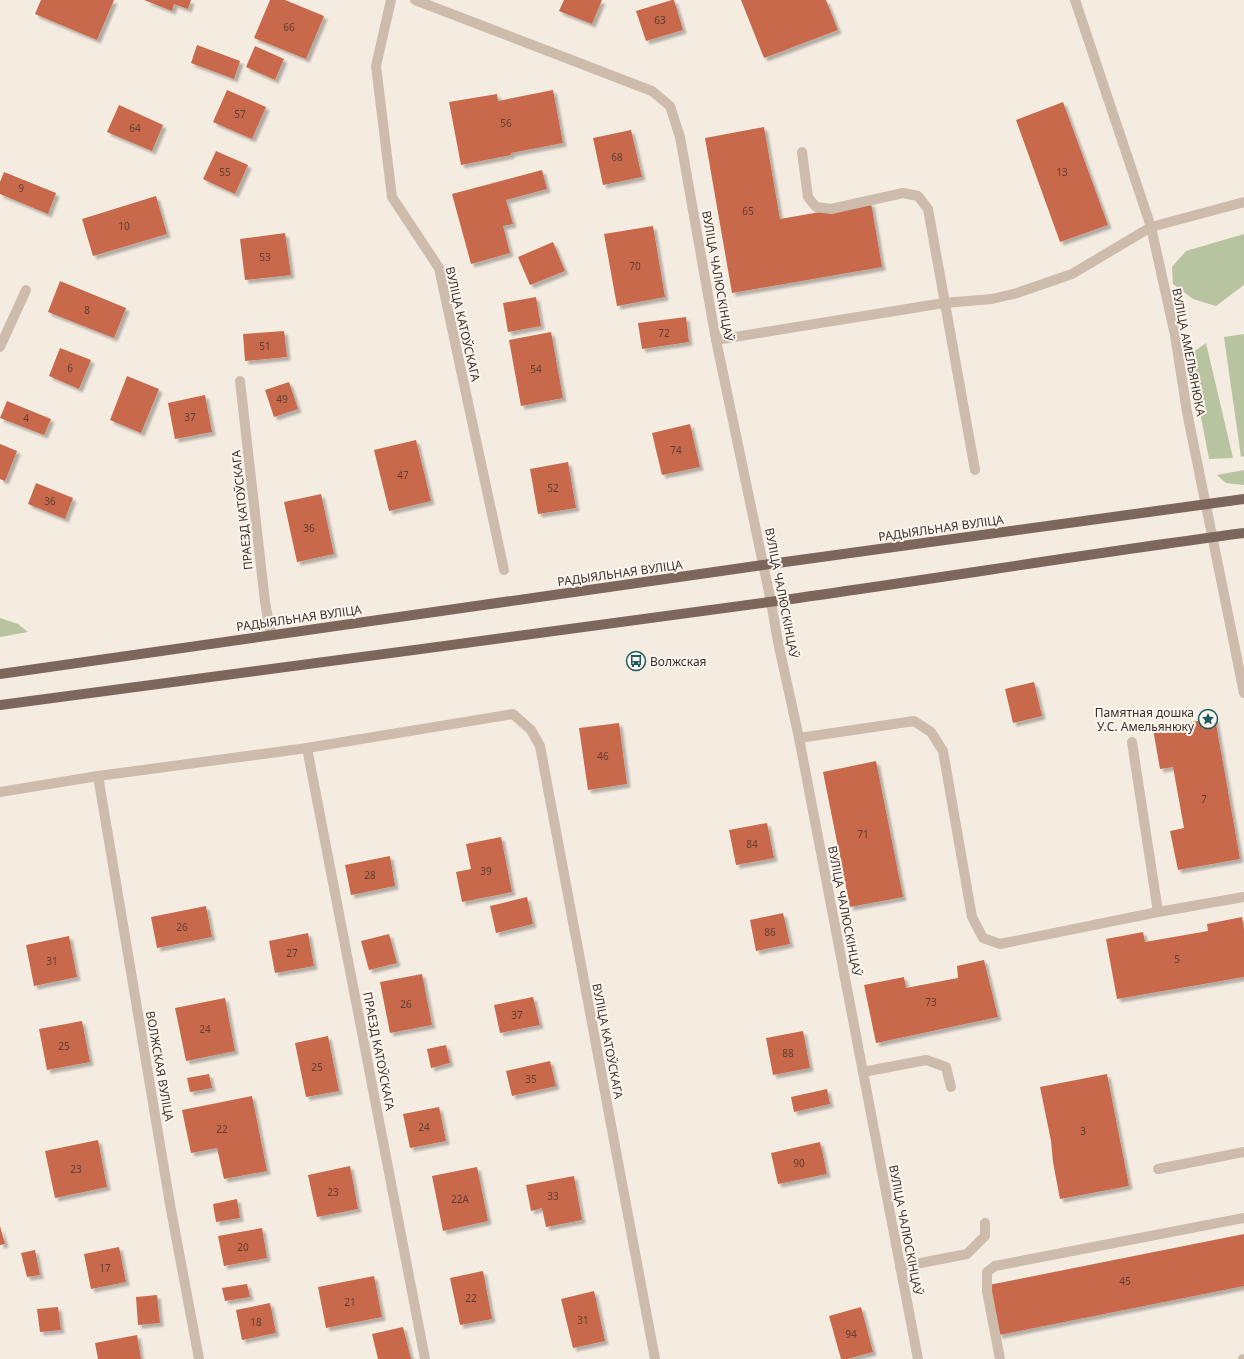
<svg xmlns="http://www.w3.org/2000/svg" width="1244" height="1359" viewBox="0 0 1244 1359" font-family="'Noto Sans',sans-serif">
<style>
.green{fill:#b8c4a0}
.building{fill:#c8694b;filter:url(#shadow)}
.lines{fill:none;stroke-linecap:round;stroke-linejoin:round}
.service{stroke:#cdbbac;stroke-width:10}
.minor{stroke:#cdbbac;stroke-width:10}
.primary{stroke:#7d675c;stroke-width:10}
.labels{text-anchor:middle;dominant-baseline:central;stroke-width:4;stroke-linejoin:round;paint-order:stroke}
.number-label{font-size:10px;fill:#5e3e33}
.street-label{font-size:12px;fill:#3b302b;stroke:#fbf5ee}
.poi-label{font-size:12px;fill:#3b302b;stroke:#fbf5ee;text-anchor:start}
</style>
<defs>
<filter id="shadow"><feDropShadow dx="3.5" dy="3.5" stdDeviation="1" flood-color="#0004"/></filter>
</defs>
<rect width="100%" height="100%" fill="#f4ebe1"/>
<g class="green">
<polygon points="1244,234 1244,285 1216,306 1193,299 1173,284 1172,267 1186,251"/>
<polygon points="1244,334 1244,456 1241,457 1224,337"/>
<polygon points="1206,343 1233,458 1209,459 1189,355"/>
<polygon points="1244,470 1244,485 1226,483 1217,475"/>
<polygon points="0,618 18,624 28,632 0,637"/>
</g>
<g class="building">
<polygon points="41,0 114,0 97,40 35,14"/>
<polygon points="144,0 191,0 188,9 174,4 172,11"/>
<polygon points="270,0 285,0 324,16 306,59 254,38"/>
<polygon points="564,0 602,0 592,24 559,11"/>
<polygon points="672,0 674,0 683,30 646,41 636,11"/>
<polygon points="741,0 826,0 838,30 764,58"/>
<polygon points="197,45 240,61 234,79 191,63"/>
<polygon points="255,46 284,59 275,80 246,67"/>
<polygon points="227,90 266,107 252,139 213,122"/>
<polygon points="553,90 563,143 511,153 511,155 461,165 449,102 497,94 498,101"/>
<polygon points="1063,102 1108,225 1060,242 1016,120"/>
<polygon points="119,105 163,125 152,151 107,132"/>
<polygon points="764,127 780,219 871,203 882,267 732,293 705,138"/>
<polygon points="631,130 642,177 603,185 593,138"/>
<polygon points="216,151 248,165 235,194 203,179"/>
<polygon points="542,170 547,189 506,200 513,224 503,226 510,253 471,264 452,194"/>
<polygon points="4,172 56,193 48,214 0,194 0,182"/>
<polygon points="156,196 167,234 93,256 82,219"/>
<polygon points="653,226 665,297 617,306 604,234"/>
<polygon points="285,233 291,275 245,280 240,239"/>
<polygon points="553,242 565,271 530,285 518,257"/>
<polygon points="60,281 126,308 114,338 48,312"/>
<polygon points="536,297 541,326 508,332 503,303"/>
<polygon points="686,317 689,342 642,349 638,323"/>
<polygon points="284,331 287,357 245,361 243,334"/>
<polygon points="551,332 563,398 521,406 509,340"/>
<polygon points="60,348 91,360 79,389 49,376"/>
<polygon points="127,376 159,389 141,433 110,420"/>
<polygon points="289,382 298,409 274,417 265,390"/>
<polygon points="205,395 212,432 175,439 168,403"/>
<polygon points="7,401 51,419 44,435 0,418"/>
<polygon points="690,424 700,467 662,475 652,433"/>
<polygon points="416,440 431,501 389,511 374,450"/>
<polygon points="0,444 17,451 5,481 0,479"/>
<polygon points="568,462 576,508 538,514 530,469"/>
<polygon points="36,483 73,498 65,519 28,504"/>
<polygon points="321,494 334,554 297,562 284,502"/>
<polygon points="1034,682 1042,716 1013,723 1005,689"/>
<polygon points="1215,718 1240,859 1178,870 1170,831 1184,828 1173,767 1160,769 1153,729"/>
<polygon points="619,723 627,784 588,790 579,728"/>
<polygon points="876,761 903,897 850,907 823,772"/>
<polygon points="767,823 774,858 736,865 729,830"/>
<polygon points="501,837 512,892 462,902 456,872 471,869 466,844"/>
<polygon points="390,856 395,886 351,895 345,865"/>
<polygon points="527,897 533,924 496,933 490,906"/>
<polygon points="206,906 212,937 157,948 151,917"/>
<polygon points="783,913 790,944 756,951 750,920"/>
<polygon points="1242,917 1244,930 1244,977 1117,999 1106,939 1143,932 1145,942 1208,931 1207,924"/>
<polygon points="308,933 314,966 275,973 269,941"/>
<polygon points="389,934 397,963 369,970 361,941"/>
<polygon points="69,936 77,977 34,986 26,945"/>
<polygon points="984,960 998,1017 876,1043 864,985 904,977 906,988 958,978 957,966"/>
<polygon points="422,974 432,1025 390,1033 380,982"/>
<polygon points="533,997 540,1025 500,1033 494,1005"/>
<polygon points="225,998 235,1051 186,1061 175,1008"/>
<polygon points="82,1021 90,1062 47,1070 39,1029"/>
<polygon points="803,1031 810,1068 773,1075 766,1038"/>
<polygon points="328,1036 339,1091 306,1097 295,1043"/>
<polygon points="446,1045 450,1063 431,1068 427,1049"/>
<polygon points="550,1061 556,1086 512,1096 506,1071"/>
<polygon points="209,1074 212,1088 190,1092 187,1078"/>
<polygon points="1107,1074 1129,1186 1060,1199 1053,1162 1051,1141 1040,1087"/>
<polygon points="827,1089 830,1104 794,1112 791,1097"/>
<polygon points="252,1096 267,1171 224,1179 217,1148 191,1153 182,1110"/>
<polygon points="439,1107 446,1141 410,1148 403,1114"/>
<polygon points="98,1140 107,1187 55,1198 45,1151"/>
<polygon points="820,1142 827,1174 778,1184 771,1153"/>
<polygon points="350,1166 358,1209 317,1217 308,1175"/>
<polygon points="477,1167 488,1221 443,1231 432,1176"/>
<polygon points="574,1176 582,1220 546,1227 542,1208 531,1211 526,1185"/>
<polygon points="237,1199 240,1218 216,1222 213,1204"/>
<polygon points="0,1226 5,1244 0,1245"/>
<polygon points="262,1228 267,1258 224,1266 218,1236"/>
<polygon points="1244,1234 1244,1286 999,1335 989,1285"/>
<polygon points="119,1247 126,1282 91,1289 84,1254"/>
<polygon points="35,1250 40,1275 27,1277 21,1253"/>
<polygon points="483,1271 492,1319 460,1325 450,1278"/>
<polygon points="374,1276 382,1317 326,1328 318,1287"/>
<polygon points="247,1284 250,1297 225,1301 222,1288"/>
<polygon points="594,1291 605,1341 573,1348 561,1299"/>
<polygon points="157,1295 160,1323 138,1325 136,1297"/>
<polygon points="270,1303 276,1333 242,1340 236,1310"/>
<polygon points="58,1307 61,1330 40,1332 37,1309"/>
<polygon points="861,1307 873,1352 847,1359 841,1359 829,1316"/>
<polygon points="403,1327 411,1359 378,1359 372,1334"/>
<polygon points="137,1335 141,1359 98,1359 95,1343"/>
</g>
<g class="lines">
<g class="service">
<polyline points="802,152 808,197 816,207 831,209 903,193 918,196 928,209 975,470"/>
<polyline points="716,340 944,303 992,299 1017,293 1072,274 1151,227 1244,202"/>
<polyline points="0,347 26,290"/>
<polyline points="240,381 265,602 271,635"/>
<polyline points="799,738 914,721 931,732 943,751 972,917 983,938 1000,944 1158,912 1244,897"/>
<polyline points="1132,742 1158,912"/>
<polyline points="863,1072 926,1060 946,1067 951,1087"/>
<polyline points="1158,1169 1244,1152"/>
<polyline points="900,1267 967,1254 985,1236 985,1223"/>
<polyline points="1000,1359 987,1291 987,1272 995,1266 1244,1218"/>
</g>
<g class="minor">
<polyline points="391,0 376,66 392,197 439,268 504,570"/>
<polyline points="415,0 652,91 670,106 680,137 716,340 771,602 778,642 799,738 918,1359"/>
<polyline points="1075,0 1151,227 1175,335 1187,412 1244,693"/>
<polyline points="307,748 425,1359"/>
<polyline points="98,776 171,1210 199,1359"/>
<polyline points="0,792 98,776 307,748 513,714 531,730 540,746 655,1359"/>
<polyline points="1243,1359 1244,1359"/>
</g>
<g class="primary">
<polyline points="0,674 763,565 1244,499"/>
<path d="M0 705C256 670 513 638 769 602 928 580 1086 554 1244 533"/>
</g>
</g>
<defs>
<g id="bus-ring" transform="scale(1)"><circle r="9.5" fill="#fbf5ee" stroke="#1f5a5e" stroke-width="1.5"/><path d="M-5-6H5V4H4V6H2V4H-2V6H-4V4H-5ZM-3.5-4V0h7V-4ZM-3.5 1.2v1.5H-2V1.2ZM2 1.2v1.5H3.5V1.2Z" fill="#1f5a5e"/></g>
<g id="sight-ring" transform="scale(1)"><circle r="9.5" fill="#fbf5ee" stroke="#1f5a5e" stroke-width="1.5"/><path d="M0-6L1.8-2.2L6-1.7L2.9 1.2L3.7 5.4L0 3.3L-3.7 5.4L-2.9 1.2L-6-1.7L-1.8-2.2Z" fill="#1f5a5e"/></g>
</defs>
<g fill-rule="evenodd">
<use href="#bus-ring" x="636" y="661"/>
<use href="#sight-ring" x="1208" y="719"/>
</g>
<g class="labels">
<g class="number-label">
<text x="660" y="20">63</text>
<text x="289" y="27">66</text>
<text x="240" y="114">57</text>
<text x="506" y="123">56</text>
<text x="135" y="128">64</text>
<text x="617" y="157">68</text>
<text x="225" y="172">55</text>
<text x="1062" y="172">13</text>
<text x="21" y="188">9</text>
<text x="748" y="211">65</text>
<text x="124" y="226">10</text>
<text x="265" y="257">53</text>
<text x="635" y="266">70</text>
<text x="87" y="310">8</text>
<text x="664" y="333">72</text>
<text x="265" y="346">51</text>
<text x="70" y="368">6</text>
<text x="536" y="369">54</text>
<text x="282" y="399">49</text>
<text x="190" y="417">37</text>
<text x="26" y="418">4</text>
<text x="676" y="450">74</text>
<text x="403" y="475">47</text>
<text x="553" y="488">52</text>
<text x="50" y="501">36</text>
<text x="309" y="528">36</text>
<text x="603" y="756">46</text>
<text x="1204" y="799">7</text>
<text x="863" y="834">71</text>
<text x="752" y="844">84</text>
<text x="486" y="871">39</text>
<text x="370" y="875">28</text>
<text x="182" y="927">26</text>
<text x="770" y="932">86</text>
<text x="292" y="953">27</text>
<text x="1177" y="959">5</text>
<text x="52" y="961">31</text>
<text x="931" y="1002">73</text>
<text x="406" y="1004">26</text>
<text x="517" y="1015">37</text>
<text x="205" y="1029">24</text>
<text x="64" y="1046">25</text>
<text x="788" y="1053">88</text>
<text x="317" y="1067">25</text>
<text x="531" y="1079">35</text>
<text x="424" y="1127">24</text>
<text x="222" y="1129">22</text>
<text x="1083" y="1131">3</text>
<text x="799" y="1163">90</text>
<text x="76" y="1169">23</text>
<text x="333" y="1192">23</text>
<text x="553" y="1196">33</text>
<text x="460" y="1199">22А</text>
<text x="243" y="1247">20</text>
<text x="105" y="1268">17</text>
<text x="1125" y="1281">45</text>
<text x="471" y="1298">22</text>
<text x="350" y="1302">21</text>
<text x="583" y="1320">31</text>
<text x="256" y="1322">18</text>
<text x="851" y="1334">94</text>
</g>
<g class="street-label">
<text transform="translate(718 276) rotate(80)">ВУЛІЦА ЧАЛЮСКІНЦАЎ</text>
<text transform="translate(463 324) rotate(77)">ВУЛІЦА КАТОЎСКАГА</text>
<text transform="translate(1189 352) rotate(79)">ВУЛІЦА АМЕЛЬЯНЮКА</text>
<text transform="translate(242 510) rotate(-96)">ПРАЕЗД КАТОЎСКАГА</text>
<text transform="translate(941 528) rotate(-8)">РАДЫЯЛЬНАЯ ВУЛІЦА</text>
<text transform="translate(620 573) rotate(-8)">РАДЫЯЛЬНАЯ ВУЛІЦА</text>
<text transform="translate(782 593) rotate(79)">ВУЛІЦА ЧАЛЮСКІНЦАЎ</text>
<text transform="translate(299 618) rotate(-8)">РАДЫЯЛЬНАЯ ВУЛІЦА</text>
<text transform="translate(845 911) rotate(79)">ВУЛІЦА ЧАЛЮСКІНЦАЎ</text>
<text transform="translate(608 1041) rotate(79)">ВУЛІЦА КАТОЎСКАГА</text>
<text transform="translate(379 1051) rotate(79)">ПРАЕЗД КАТОЎСКАГА</text>
<text transform="translate(160 1066) rotate(80)">ВОЛЖСКАЯ ВУЛІЦА</text>
<text transform="translate(906 1230) rotate(79)">ВУЛІЦА ЧАЛЮСКІНЦАЎ</text>
</g>
<g class="poi-label">
<text x="650" y="661">Волжская</text>
<text x="1194" y="712" text-anchor="end">Памятная дошка<tspan x="1194" dy="14">У.С. Амельянюку</tspan></text>
</g>
</g>
</svg>
